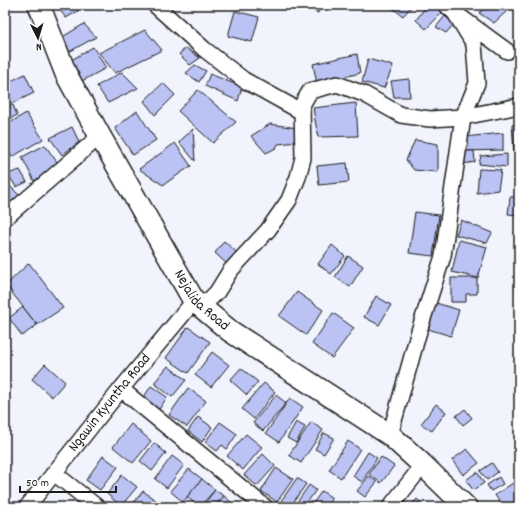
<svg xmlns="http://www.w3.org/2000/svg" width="524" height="512" viewBox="0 0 524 512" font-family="Dekko,sans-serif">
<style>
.building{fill:#bac3f4;stroke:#1c1c1c}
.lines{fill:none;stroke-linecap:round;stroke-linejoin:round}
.minor-casing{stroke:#1c1c1c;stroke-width:18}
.secondary-casing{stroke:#1c1c1c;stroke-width:24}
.minor{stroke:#fff;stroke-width:15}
.secondary{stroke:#fff;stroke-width:21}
.labels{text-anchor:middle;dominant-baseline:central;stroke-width:3;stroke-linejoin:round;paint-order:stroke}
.street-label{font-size:15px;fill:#1c1c1c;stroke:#fff}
</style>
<rect width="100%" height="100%" fill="#f1f3fd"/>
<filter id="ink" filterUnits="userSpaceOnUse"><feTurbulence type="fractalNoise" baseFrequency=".025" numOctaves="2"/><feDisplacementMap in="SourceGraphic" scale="8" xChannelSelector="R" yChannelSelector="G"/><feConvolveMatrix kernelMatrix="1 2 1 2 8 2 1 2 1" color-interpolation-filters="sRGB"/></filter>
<g filter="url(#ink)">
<g class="building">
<polygon points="66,5 74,5 78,11 66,18 59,9"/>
<polygon points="300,5 322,5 318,13"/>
<polygon points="393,5 413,5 403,16 391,7"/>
<polygon points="427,5 435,5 443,12 426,29 416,20"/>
<polygon points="489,5 504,5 508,10 494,23 479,13"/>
<polygon points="235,11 259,17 252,42 228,36"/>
<polygon points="445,16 454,24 446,33 436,27"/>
<polygon points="84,24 96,37 67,53 59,39"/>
<polygon points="145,30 162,50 115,73 99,53"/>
<polygon points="516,41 519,41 519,57 516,58"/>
<polygon points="93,47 106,68 82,81 70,61"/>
<polygon points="186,48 200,58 190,65 179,54"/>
<polygon points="357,54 360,73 317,84 313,64"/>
<polygon points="368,59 393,66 384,88 362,82"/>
<polygon points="195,65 206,71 199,82 186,73"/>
<polygon points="122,72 138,88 108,103 97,86"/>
<polygon points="25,74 34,93 5,107 5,84"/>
<polygon points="210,74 242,87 238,101 205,86"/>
<polygon points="409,79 410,97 394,97 391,81"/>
<polygon points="163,83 175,95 155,115 144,101"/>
<polygon points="198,90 236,122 213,143 178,111"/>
<polygon points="356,103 358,136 318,137 313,108"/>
<polygon points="13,105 17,115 5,122 5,111"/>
<polygon points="137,111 156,140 133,155 115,128"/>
<polygon points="26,113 43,139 12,157 5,145 5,126"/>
<polygon points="270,124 297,128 298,142 278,144 276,148 266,153 251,136"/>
<polygon points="519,124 519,149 514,151 512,125"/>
<polygon points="72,127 79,142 62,155 50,138"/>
<polygon points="193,129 195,161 179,142"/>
<polygon points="503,133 503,150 463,151 465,137"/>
<polygon points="415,140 438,144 438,172 414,170 406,160"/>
<polygon points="175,143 191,166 163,185 139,169"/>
<polygon points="45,145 59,165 34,181 22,157"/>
<polygon points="463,151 474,151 475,162 463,164"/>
<polygon points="507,154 507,167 479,164 481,156"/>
<polygon points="347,163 349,182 319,185 317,166"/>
<polygon points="479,169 501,170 498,190 477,193"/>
<polygon points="20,170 27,182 16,187 8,174"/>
<polygon points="5,181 22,198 5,215"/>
<polygon points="510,197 519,197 519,215 508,214"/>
<polygon points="415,212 439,215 433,256 409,253"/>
<polygon points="461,220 492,233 487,243 456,235"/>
<polygon points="459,240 487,247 478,278 452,272"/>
<polygon points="224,241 241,256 229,266 215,253"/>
<polygon points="332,245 345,256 331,274 318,264"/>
<polygon points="348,256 363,266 350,287 335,277"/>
<polygon points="29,263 63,308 37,325 6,285"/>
<polygon points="451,278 477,278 477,294 466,294 466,302 451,302"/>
<polygon points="297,292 323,310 306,335 279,316"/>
<polygon points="376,296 391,305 379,325 364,317"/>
<polygon points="436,303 459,310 451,336 428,329"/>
<polygon points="23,307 37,325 22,336 9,318"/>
<polygon points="333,313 354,328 332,358 312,344"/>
<polygon points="188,327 210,342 188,373 166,358"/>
<polygon points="212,352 229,365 211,387 195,375"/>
<polygon points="45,364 65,382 52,397 32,379"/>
<polygon points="168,366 186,380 172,397 154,383"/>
<polygon points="241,368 258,382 247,395 230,380"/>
<polygon points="264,383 275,392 254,419 242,409"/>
<polygon points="151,386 167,397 158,411 142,400"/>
<polygon points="188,388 206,401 187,427 169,415"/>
<polygon points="276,395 286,403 263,431 253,423"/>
<polygon points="290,398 303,407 279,442 266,433"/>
<polygon points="436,404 446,412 432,431 421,424"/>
<polygon points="465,409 472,418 463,425 456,416"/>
<polygon points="198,417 212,427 202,442 188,431"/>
<polygon points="220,422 237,434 227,449 222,445 217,451 205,442"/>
<polygon points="296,422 305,427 296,443 287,438"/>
<polygon points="311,422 323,430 301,463 289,455"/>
<polygon points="131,424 151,441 133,463 113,447"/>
<polygon points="324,433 334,438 324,454 315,449"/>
<polygon points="246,434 262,447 243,470 227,456"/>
<polygon points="348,441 360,449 341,478 329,470"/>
<polygon points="154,443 166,453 152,471 140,461"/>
<polygon points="467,449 479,463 463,475 452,460"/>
<polygon points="368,452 377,458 362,482 353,476"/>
<polygon points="263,454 275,466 257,486 244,475"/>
<polygon points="103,456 118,467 100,490 86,480"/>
<polygon points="172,456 184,465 167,488 155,479"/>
<polygon points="381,457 394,466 381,483 369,474"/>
<polygon points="492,463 498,472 487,480 480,471"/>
<polygon points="276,468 293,479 277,502 261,491"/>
<polygon points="189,469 202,479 183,502 170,491"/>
<polygon points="477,472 484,483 473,490 466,480"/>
<polygon points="122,475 137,487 121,506 107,494"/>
<polygon points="369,476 377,482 365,497 357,491"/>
<polygon points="499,477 503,484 491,491 487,485"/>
<polygon points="297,478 306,484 290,507 284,507 279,504"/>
<polygon points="202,479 215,490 199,507 187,497"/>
<polygon points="519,479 519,506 503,507 495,495"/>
<polygon points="309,485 316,490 304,507 294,507"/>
<polygon points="215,490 224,496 214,507 202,507"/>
<polygon points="143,491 158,502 154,507 130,507"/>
<polygon points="322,491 332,498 326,507 310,507"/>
<polygon points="224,496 231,502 228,507 214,507"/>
<polygon points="417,499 426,507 409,507"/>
</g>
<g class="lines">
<g class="minor-casing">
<g id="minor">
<polyline points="155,5 204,49 244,80 302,112"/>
<polyline points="446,5 455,13 507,51"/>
<polyline points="5,218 100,136"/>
<polyline points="121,389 265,507"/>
<polyline points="390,435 419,331 443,256 463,117 477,83 474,44 455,13"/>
<polyline points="54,473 97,507"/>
<path id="s1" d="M27 507 121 389 194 301H208L217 292 230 271 268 230 289 200 298 177 303 158 302 105 310 91 337 84 364 94 401 115 430 119 463 117 519 106"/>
<polyline points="390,507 423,465"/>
</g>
</g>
<g class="secondary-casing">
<g id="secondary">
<path id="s2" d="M39 5 66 74 100 136 194 301 230 331 390 435 423 465 466 507"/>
</g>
</g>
<use href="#minor" class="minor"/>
<use href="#secondary" class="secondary"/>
</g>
</g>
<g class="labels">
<g class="street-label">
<text stroke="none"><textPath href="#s2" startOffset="339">Nejalida Road</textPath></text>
<text stroke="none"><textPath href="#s1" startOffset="133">Ngawin Kyuntha Road</textPath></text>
</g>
</g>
<rect width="524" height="512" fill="none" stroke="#fff" stroke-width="20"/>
<rect x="10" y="10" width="504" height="492" fill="none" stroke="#1c1c1c" stroke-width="1.5" filter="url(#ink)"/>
<g transform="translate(38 38) rotate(175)" stroke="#ffffff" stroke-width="3" paint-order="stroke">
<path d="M0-3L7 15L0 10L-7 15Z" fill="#1c1c1c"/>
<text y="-6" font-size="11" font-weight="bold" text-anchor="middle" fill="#1c1c1c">N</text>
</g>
<path d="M20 486v6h96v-6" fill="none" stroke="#1c1c1c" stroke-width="2"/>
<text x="26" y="486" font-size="12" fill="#1c1c1c" stroke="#ffffff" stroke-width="3" paint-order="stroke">50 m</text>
</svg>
